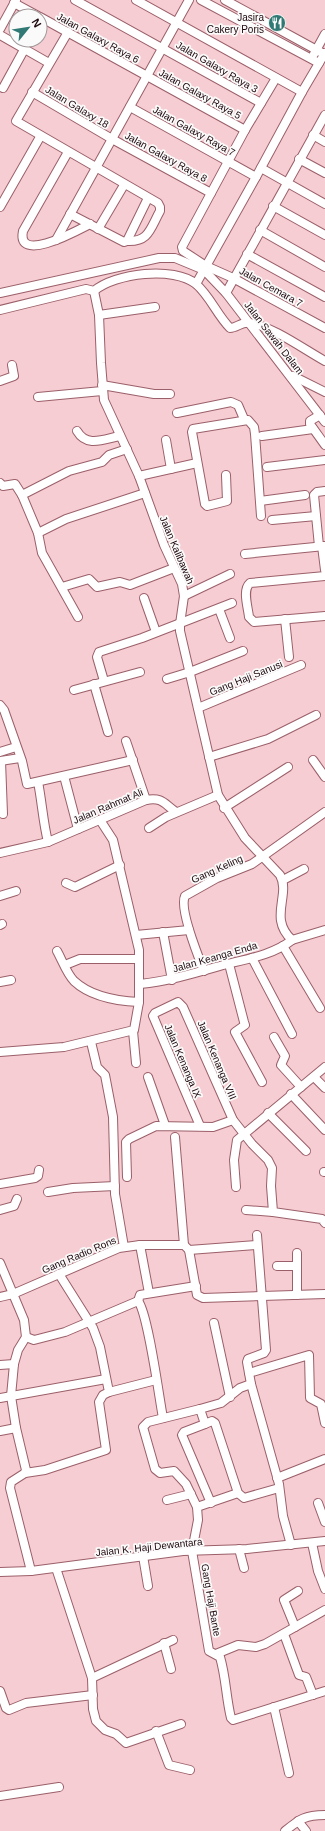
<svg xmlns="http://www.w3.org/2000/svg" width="325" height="1831" viewBox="0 0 325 1831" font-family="Arial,sans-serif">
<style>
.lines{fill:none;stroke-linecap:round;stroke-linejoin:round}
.minor-casing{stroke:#9b5f69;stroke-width:10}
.minor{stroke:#fff;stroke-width:8}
.labels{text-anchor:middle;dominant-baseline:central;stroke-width:3.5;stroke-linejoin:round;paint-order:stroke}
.poi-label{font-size:10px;fill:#1d070c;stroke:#fafafa;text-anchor:end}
.street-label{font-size:10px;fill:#1d070c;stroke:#fafafa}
</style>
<rect width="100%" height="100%" fill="#f6cdd2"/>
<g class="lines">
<g class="minor-casing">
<g id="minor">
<polyline points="75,0 261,103"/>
<polyline points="136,0 302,92"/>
<polyline points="201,0 319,63"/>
<polyline points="225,0 324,54"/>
<polyline points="14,3 38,16"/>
<polyline points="40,17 245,130"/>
<polyline points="0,29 16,0"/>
<path d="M68 32 16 121 158 203 160 207V211C150 229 149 242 127 241"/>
<polyline points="0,35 49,63"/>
<polyline points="314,54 325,34"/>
<polyline points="276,78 245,130 182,247 183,251 206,266 233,278 325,328"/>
<polyline points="3,88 25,48"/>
<polyline points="32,92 112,139 211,193"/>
<polyline points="130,107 256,177"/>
<polyline points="313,135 325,142"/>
<path d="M68 152 23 231C16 265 80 229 90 224"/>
<polyline points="299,159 325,173"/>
<polyline points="261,168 325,204"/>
<polyline points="273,206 325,235"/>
<polyline points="0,207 40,137"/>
<polyline points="70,214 124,242 127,241 148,198"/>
<polyline points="98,229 124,185"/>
<polyline points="260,230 325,267"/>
<polyline points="56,240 189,0"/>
<polyline points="247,254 325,297"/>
<polyline points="196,284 256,177 302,92 325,53"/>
<path d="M94 291 99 315 101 363 104 400 139 476 164 545 182 584 184 596 180 624V631L218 795 245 838 280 875C291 895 268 918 292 940L325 930"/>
<polyline points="0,293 159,258 175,258 204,270 226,293 325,422"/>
<polyline points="226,293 325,115"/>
<path d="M0 310 86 289 94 291C115 273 174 266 196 284 210 296 217 315 230 328 237 328 242 321 250 323 272 326 305 350 325 361"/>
<polyline points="99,315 155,307"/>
<polyline points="293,376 325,392"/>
<polyline points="0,381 14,376 12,365"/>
<polyline points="102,385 154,394 170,394"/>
<polyline points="38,397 102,391"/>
<polyline points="177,413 231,402 238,405 244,419"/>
<polyline points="320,415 310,421 310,424 325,445"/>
<path d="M77 431C87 448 104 439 120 436"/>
<polyline points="262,436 313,429"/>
<polyline points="166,440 171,469"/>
<polyline points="267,467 325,460"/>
<polyline points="226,475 227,501 207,506 205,504 192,432 193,429 248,420 254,427 255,434 261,516"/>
<polyline points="139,476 197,463"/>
<polyline points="0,483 3,486 15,484 22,495 69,471 102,462 109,455 127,449"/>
<polyline points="22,495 38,533 42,553 78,617"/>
<polyline points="260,501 305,495"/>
<polyline points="272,520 316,516"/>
<polyline points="38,533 66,519 145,493"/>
<polyline points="319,546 314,495 317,492 325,491"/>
<polyline points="322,546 325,570"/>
<polyline points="245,554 325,546"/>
<path d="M325 576 250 583C242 590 248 607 249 617L254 622 325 616"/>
<polyline points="62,587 89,579 97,587 120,582 130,585 174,568"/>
<polyline points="184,596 230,574"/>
<polyline points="144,598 156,632"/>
<polyline points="219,609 230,638"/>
<polyline points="285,619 289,657"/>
<polyline points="167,679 190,672 243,651"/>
<polyline points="104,681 97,657 99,652 142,638 232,603"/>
<polyline points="94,684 108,732"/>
<polyline points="74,690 140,672"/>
<polyline points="0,705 4,710 22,761 27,784 133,760"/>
<polyline points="198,708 301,665"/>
<polyline points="126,741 146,800"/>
<polyline points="0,752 16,747"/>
<polyline points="209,757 268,739 316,715"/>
<polyline points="313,760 325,777"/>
<polyline points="0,761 20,758"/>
<polyline points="1,761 3,814"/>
<polyline points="64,776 78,829"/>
<path d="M38 782C42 802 43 822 48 842"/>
<polyline points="224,808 288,767"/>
<polyline points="100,820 113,840 139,950 139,1002"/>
<polyline points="149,828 166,817 218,795"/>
<path d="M0 853 48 842 146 800C163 797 164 804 176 812"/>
<polyline points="283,880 304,869"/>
<polyline points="66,883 75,887 120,865"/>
<polyline points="0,896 16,891"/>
<polyline points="0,925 2,924"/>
<polyline points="163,932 172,980"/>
<polyline points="136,935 189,930"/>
<polyline points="283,946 320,1008"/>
<polyline points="252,958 292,1034"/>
<polyline points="229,964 244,1022 245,1025 235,1032 262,1082"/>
<polyline points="65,965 80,959 139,959"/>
<path d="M204 971C198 956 179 908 185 896L217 878 252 864 325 812"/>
<polyline points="0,982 11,980"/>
<path d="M140 984C169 981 195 973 223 965 247 959 273 955 292 940"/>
<polyline points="133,1031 136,1063"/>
<polyline points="274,1037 285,1056 281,1065 301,1087"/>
<polyline points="91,1042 97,1067 105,1075 113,1117 115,1194 124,1247"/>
<path d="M0 1052 64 1047 134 1030 139 1002C117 1001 91 997 74 981 67 974 62 960 57 951"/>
<polyline points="148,1077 165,1125"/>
<polyline points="314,1077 325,1088"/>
<polyline points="291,1094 325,1130"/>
<polyline points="268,1113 306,1151"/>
<polyline points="200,1126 153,1016 155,1013 178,1002 183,1007 233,1120 252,1144 268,1160 272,1168 271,1186 273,1212 322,1219 325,1223"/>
<polyline points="175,1137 184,1245"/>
<polyline points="324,1172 325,1172"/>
<polyline points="127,1177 126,1142 129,1139 156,1126 213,1127 233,1120"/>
<polyline points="0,1184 35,1178 38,1176 39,1170"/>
<polyline points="236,1187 234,1160 237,1140 325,1067"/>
<polyline points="48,1192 73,1188 115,1186"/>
<polyline points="0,1210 14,1206 17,1199"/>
<polyline points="246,1210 273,1212"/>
<polyline points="257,1235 266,1350 264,1353 248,1359 247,1362 251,1384 279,1484 283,1516 291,1545"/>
<polyline points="140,1245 149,1293"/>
<polyline points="189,1250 257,1245"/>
<polyline points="0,1263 24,1320 26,1337 18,1350 14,1364 11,1396 16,1428 26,1470 25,1473 11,1482 10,1488 31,1571"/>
<polyline points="277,1266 297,1266"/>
<polyline points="297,1295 297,1253"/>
<polyline points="0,1297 13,1294 119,1248 140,1245 184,1245 189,1250 197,1295 203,1298 325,1294"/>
<polyline points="138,1301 140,1295 196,1286"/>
<polyline points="214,1323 230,1397"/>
<path d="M26 1337 34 1340 65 1332 138 1301C148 1313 159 1397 163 1418"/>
<polyline points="0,1365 14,1364"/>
<polyline points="249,1373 309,1355 310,1398 321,1404 325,1423"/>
<polyline points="251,1384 240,1388 221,1403 200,1409 205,1424 212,1421 215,1423 238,1493 244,1498 279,1488"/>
<polyline points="109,1392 156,1380"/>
<polyline points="0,1398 106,1379"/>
<path d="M200 1409 148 1422 143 1427 155 1469 160 1473 174 1471 186 1484 197 1507 198 1520 192 1551 209 1651 220 1657C226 1677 226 1698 231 1718L233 1720 325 1691"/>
<polyline points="205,1424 184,1432 182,1435 211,1503"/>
<polyline points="0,1431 16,1428"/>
<polyline points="25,1473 45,1470 106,1450 99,1402 103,1395 109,1392 100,1347 93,1328 59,1274"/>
<polyline points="277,1478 325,1459"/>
<polyline points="167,1500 191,1494"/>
<polyline points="318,1503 325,1522"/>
<polyline points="197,1507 238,1493"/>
<polyline points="312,1543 318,1571 325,1589"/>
<polyline points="239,1549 244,1568"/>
<polyline points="143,1556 148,1586"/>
<polyline points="56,1568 92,1678 93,1709 96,1721 105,1730 116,1734 126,1743 181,1724"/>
<polyline points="0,1572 31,1571 183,1551 247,1549 325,1541"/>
<polyline points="295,1627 284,1600 298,1591"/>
<polyline points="284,1634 299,1675 306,1677 313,1695"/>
<polyline points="164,1643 171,1669"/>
<polyline points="216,1654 238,1645 256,1647 265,1644 325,1610"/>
<polyline points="92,1678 173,1640"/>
<polyline points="0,1691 6,1708 9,1710 26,1703 93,1695"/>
<polyline points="274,1707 289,1773"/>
<polyline points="156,1731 169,1765 190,1770"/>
<polyline points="0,1796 59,1787"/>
<polyline points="298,1821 306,1831"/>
<path d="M285 1831C300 1819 305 1815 325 1815"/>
</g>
</g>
<use href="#minor" class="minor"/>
</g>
<defs>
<g id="restaurant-disc" transform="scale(0.9)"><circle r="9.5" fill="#317974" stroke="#fafafa"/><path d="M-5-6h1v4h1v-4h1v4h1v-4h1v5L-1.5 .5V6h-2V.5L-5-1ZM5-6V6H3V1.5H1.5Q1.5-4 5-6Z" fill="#fff"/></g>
</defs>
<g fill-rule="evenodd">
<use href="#restaurant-disc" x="277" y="23"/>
</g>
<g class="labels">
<g class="poi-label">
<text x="264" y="17">Jasira<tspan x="264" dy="12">Cakery Poris</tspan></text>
</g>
<g class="street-label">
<text transform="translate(98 38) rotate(29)">Jalan Galaxy Raya 6</text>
<text transform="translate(217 67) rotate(30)">Jalan Galaxy Raya 3</text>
<text transform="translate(200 94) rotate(29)">Jalan Galaxy Raya 5</text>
<text transform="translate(77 107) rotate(31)">Jalan Galaxy 18</text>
<text transform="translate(194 131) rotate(29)">Jalan Galaxy Raya 7</text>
<text transform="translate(166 157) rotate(29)">Jalan Galaxy Raya 8</text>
<text transform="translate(271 287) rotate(29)">Jalan Cemara 7</text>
<text transform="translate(274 338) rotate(52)">Jalan Sawah Dalam</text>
<text transform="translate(177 550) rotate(67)">Jalan Kalibawah</text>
<text transform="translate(246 678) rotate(-22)">Gang Haji Sanusi</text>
<text transform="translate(108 806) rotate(-23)">Jalan Rahmat Ali</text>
<text transform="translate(217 869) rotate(-24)">Gang Keling</text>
<text transform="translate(215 957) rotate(-16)">Jalan Keanga Enda</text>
<text transform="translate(217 1060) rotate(67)">Jalan Kenanga VIII</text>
<text transform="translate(183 1061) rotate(67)">Jalan Kenanga IX</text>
<text transform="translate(79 1255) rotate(-23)">Gang Radio Rons</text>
<text transform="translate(149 1547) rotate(-6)">Jalan K. Haji Dewantara</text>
<text transform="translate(211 1600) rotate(80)">Gang Haji Bante</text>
</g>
</g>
<g transform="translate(28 28) rotate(60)"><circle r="19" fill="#fafafa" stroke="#a2999b"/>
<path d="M0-3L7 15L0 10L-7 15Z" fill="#317974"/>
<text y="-6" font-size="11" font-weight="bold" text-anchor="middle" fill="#1d070c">N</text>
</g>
</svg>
